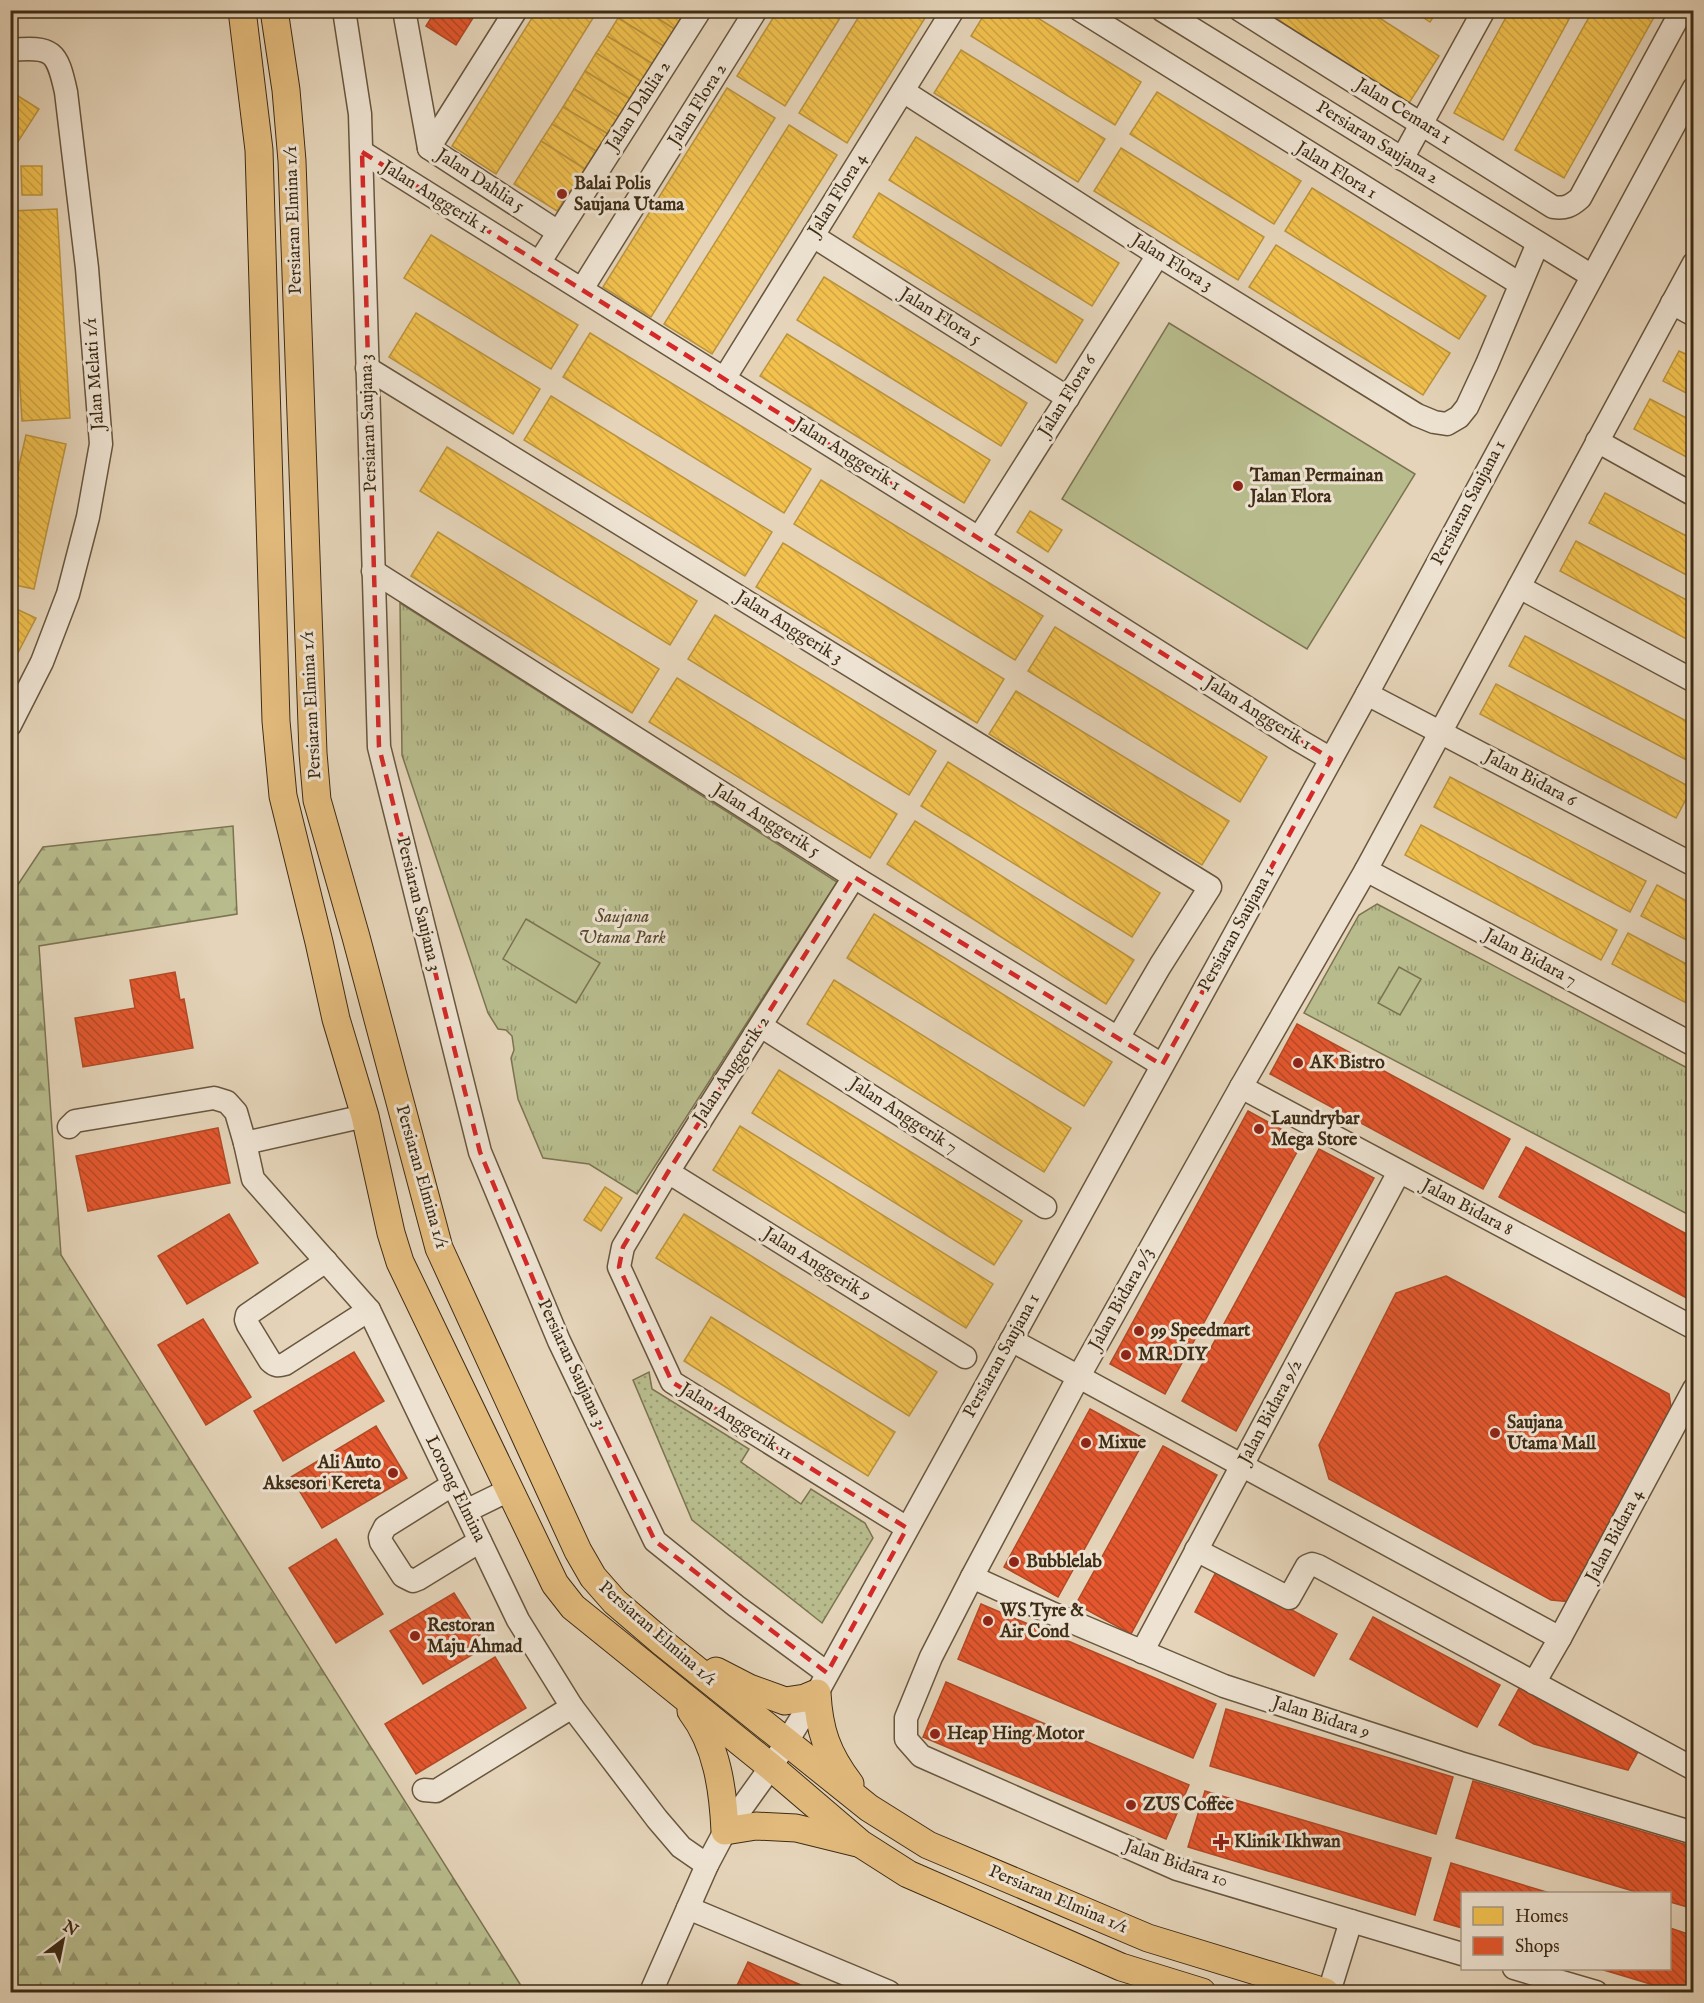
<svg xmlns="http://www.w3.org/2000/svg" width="1704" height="2003" viewBox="0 0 1704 2003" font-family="'IM FELL English',serif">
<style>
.grass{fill:url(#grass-dots);stroke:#7b7451;stroke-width:1.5}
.forest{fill:url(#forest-firs);stroke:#7b7451;stroke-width:1.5}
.park{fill:url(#park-tufts);stroke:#7b7451;stroke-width:1.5}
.pitch{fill:#b8bc8d;stroke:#7b7451;stroke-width:1.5}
.homes{fill:url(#homes-back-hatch);stroke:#bc943d;stroke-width:1.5}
.shops{fill:url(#shops-back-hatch);stroke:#b24a26;stroke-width:1.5}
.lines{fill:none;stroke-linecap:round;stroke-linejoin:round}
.minor-casing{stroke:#68563e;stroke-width:25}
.major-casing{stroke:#3e2c15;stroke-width:29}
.minor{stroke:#eee3d2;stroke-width:22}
.major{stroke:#e2ba7c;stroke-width:27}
.marked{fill:none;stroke:#d62828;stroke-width:4.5;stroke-dasharray:12 8;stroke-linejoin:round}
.poi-dot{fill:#8f2418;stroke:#eee3d2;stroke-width:2}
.labels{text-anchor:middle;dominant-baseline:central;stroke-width:6;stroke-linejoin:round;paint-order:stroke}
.street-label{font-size:18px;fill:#3e2c15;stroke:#eee3d2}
.poi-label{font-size:18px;font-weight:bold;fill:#3e2c15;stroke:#eee3d2;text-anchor:start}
.park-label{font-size:18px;font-style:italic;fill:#56492d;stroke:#eee3d2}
</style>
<defs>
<pattern id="grass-dots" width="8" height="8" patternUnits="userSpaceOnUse" patternTransform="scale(1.5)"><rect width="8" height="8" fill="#b8bc8d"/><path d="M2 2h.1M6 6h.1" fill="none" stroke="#979972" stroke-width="1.8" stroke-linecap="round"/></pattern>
<pattern id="forest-firs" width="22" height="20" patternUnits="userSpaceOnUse" patternTransform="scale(1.5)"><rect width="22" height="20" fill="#b8bc8d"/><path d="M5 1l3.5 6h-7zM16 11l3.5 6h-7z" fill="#979972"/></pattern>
<pattern id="park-tufts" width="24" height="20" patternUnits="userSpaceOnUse" patternTransform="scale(1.5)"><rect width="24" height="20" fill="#b8bc8d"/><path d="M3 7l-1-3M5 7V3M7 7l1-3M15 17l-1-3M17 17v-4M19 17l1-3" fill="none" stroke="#979972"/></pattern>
<pattern id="homes-back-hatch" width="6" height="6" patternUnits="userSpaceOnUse" patternTransform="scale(1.5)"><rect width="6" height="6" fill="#f2c14e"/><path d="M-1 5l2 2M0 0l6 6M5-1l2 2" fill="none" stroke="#d1a643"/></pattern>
<pattern id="shops-back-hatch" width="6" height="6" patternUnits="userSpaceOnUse" patternTransform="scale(1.5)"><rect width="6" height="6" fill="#e4572e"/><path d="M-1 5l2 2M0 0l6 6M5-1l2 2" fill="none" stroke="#ba4826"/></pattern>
</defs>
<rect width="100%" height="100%" fill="#e5d4b9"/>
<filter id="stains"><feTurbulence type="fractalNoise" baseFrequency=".00333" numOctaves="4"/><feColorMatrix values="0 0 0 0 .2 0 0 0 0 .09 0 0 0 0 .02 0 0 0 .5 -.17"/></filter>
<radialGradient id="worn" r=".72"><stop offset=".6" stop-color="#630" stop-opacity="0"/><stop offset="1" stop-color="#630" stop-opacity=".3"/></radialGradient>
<polygon class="grass" points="649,1372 652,1389 749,1449 741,1462 801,1504 811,1489 865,1523 873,1538 822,1623 692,1520 633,1380"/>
<polygon class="forest" points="233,826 237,914 39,946 61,1255 525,1992 11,1992 11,895 43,847"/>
<g class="park">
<polygon points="400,603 837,882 637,1194 589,1164 543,1158 518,1099 511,1058 514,1050 512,1036 506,1030 498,1029 488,1013 402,755"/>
<polygon points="1377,904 1693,1071 1693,1217 1304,1013 1359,915"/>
</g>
<g class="pitch">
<polygon points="1169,323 1415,474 1307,649 1062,499"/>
<polygon points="526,919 600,963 576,1003 503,959"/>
<polygon points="1399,967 1421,979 1400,1015 1378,1003"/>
</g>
<g class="homes">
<polygon points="537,10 598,10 496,174 452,146"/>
<polygon points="623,10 645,10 676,30 665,47 618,18"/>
<polygon points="645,10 677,10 681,23 676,30"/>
<polygon points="778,10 845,10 785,106 737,76"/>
<polygon points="863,10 930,10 847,143 799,113"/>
<polygon points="987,10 1025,10 1141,82 1115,125 971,36"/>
<polygon points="1261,10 1367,10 1439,56 1409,103"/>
<polygon points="1412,10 1438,10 1430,22"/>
<polygon points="1510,10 1574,10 1503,140 1454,113"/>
<polygon points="1593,10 1658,10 1564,178 1515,150"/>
<polygon points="618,18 665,47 653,64 607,36"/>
<polygon points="607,36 653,64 642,82 596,53"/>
<polygon points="961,50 1105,139 1078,182 934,93"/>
<polygon points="596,53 642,82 630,99 585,71"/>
<polygon points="585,71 630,99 619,117 574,89"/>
<polygon points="727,88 775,118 651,317 603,287"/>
<polygon points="574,89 619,117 608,134 563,107"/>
<polygon points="10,91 39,109 10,154"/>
<polygon points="1157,92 1301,181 1274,224 1130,134"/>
<polygon points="563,107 608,134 596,151 552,124"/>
<polygon points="552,124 596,151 585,169 541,141"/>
<polygon points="789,125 837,155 712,354 664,324"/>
<polygon points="916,137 1119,263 1092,306 889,180"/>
<polygon points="541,141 585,169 557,211 514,184"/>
<polygon points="1121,148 1264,237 1238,280 1094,191"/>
<polygon points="21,166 42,166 42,195 22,195"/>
<polygon points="1312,188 1486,296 1459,339 1285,231"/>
<polygon points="879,193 1083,320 1056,363 853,237"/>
<polygon points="57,209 70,418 22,421 10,211"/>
<polygon points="431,235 578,325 551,369 404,278"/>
<polygon points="1276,245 1450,353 1423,395 1249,287"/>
<polygon points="824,277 1027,403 1001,446 797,320"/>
<polygon points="416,313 540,389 513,434 389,357"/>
<polygon points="590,333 811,469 784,513 563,377"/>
<polygon points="787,334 990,460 964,503 760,376"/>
<polygon points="1679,351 1694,358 1694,397 1663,381"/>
<polygon points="551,396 772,532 745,576 524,440"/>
<polygon points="1650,399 1694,422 1694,461 1634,429"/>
<polygon points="26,435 66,444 34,589 10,584 10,505"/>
<polygon points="447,447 697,601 670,645 420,491"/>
<polygon points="821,480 1043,616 1015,660 794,524"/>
<polygon points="1605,493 1694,540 1694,579 1589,523"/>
<polygon points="1030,511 1062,530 1048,552 1017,532"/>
<polygon points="438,532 659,669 632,713 411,576"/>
<polygon points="1576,541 1694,604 1694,643 1560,571"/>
<polygon points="783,543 1004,679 977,723 756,587"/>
<polygon points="10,606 36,618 10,668"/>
<polygon points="715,615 936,751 909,795 688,659"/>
<polygon points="1055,627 1267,757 1240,802 1028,671"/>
<polygon points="1525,636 1694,725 1694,764 1509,666"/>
<polygon points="677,678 897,814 870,858 649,722"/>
<polygon points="1496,684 1692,788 1676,818 1480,714"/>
<polygon points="1016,691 1229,821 1202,865 989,734"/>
<polygon points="948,762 1160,893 1132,937 921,806"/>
<polygon points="1450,777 1646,881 1630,912 1434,807"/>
<polygon points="915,821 1134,960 1106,1004 887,864"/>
<polygon points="1421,825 1617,930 1601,960 1405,855"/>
<polygon points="1657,885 1694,905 1694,944 1641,916"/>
<polygon points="874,914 1112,1062 1084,1106 847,958"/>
<polygon points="1628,933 1694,968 1694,1007 1612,964"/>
<polygon points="834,980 1071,1128 1044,1172 807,1024"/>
<polygon points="779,1070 1022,1221 994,1265 752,1113"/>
<polygon points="740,1126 993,1284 966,1328 713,1170"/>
<polygon points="605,1187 622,1198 601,1231 584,1220"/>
<polygon points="684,1214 937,1372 909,1416 656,1258"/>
<polygon points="711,1317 895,1432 868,1476 684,1361"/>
</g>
<g class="shops">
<polygon points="436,10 478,10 456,45 426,26"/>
<polygon points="175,972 180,1000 184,999 193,1048 83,1067 75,1018 135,1008 130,980"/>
<polygon points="1297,1024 1510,1139 1483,1189 1270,1074"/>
<polygon points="1248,1111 1303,1141 1165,1394 1110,1364"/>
<polygon points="218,1128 230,1183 88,1211 76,1156"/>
<polygon points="1526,1147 1694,1238 1694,1302 1499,1197"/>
<polygon points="1319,1149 1374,1178 1236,1431 1182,1401"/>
<polygon points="229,1214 258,1263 187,1304 158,1256"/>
<polygon points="1446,1276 1669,1394 1673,1420 1572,1602 1551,1600 1329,1479 1319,1445 1396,1293"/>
<polygon points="203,1319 251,1397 206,1425 158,1345"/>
<polygon points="354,1352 384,1401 283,1461 254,1411"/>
<polygon points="1090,1409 1145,1439 1058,1597 1004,1567"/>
<polygon points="376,1426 407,1478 322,1528 291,1477"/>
<polygon points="1163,1446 1217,1475 1131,1634 1076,1604"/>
<polygon points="336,1539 383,1614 336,1643 289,1568"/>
<polygon points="1217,1570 1337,1634 1314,1676 1195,1612"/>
<polygon points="454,1593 487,1646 423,1684 390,1631"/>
<polygon points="981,1604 1216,1704 1193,1758 958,1659"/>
<polygon points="1373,1617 1500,1685 1477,1727 1350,1659"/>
<polygon points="495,1657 526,1708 416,1774 385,1724"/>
<polygon points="946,1682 1189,1785 1166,1839 923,1737"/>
<polygon points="1522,1683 1640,1748 1628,1770 1534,1744 1499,1725"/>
<polygon points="1226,1709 1453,1777 1436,1834 1210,1766"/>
<polygon points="1473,1781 1694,1847 1694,1909 1670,1902 1670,1894 1643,1894 1456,1838"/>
<polygon points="1205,1791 1431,1858 1415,1915 1188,1847"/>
<polygon points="1451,1863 1553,1894 1462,1894 1462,1928 1434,1920"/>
<polygon points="1670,1928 1694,1936 1694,1984 1691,1992 1677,1992 1597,1968 1670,1968"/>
<polygon points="748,1962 817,1992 734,1992"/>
</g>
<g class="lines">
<g class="minor-casing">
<g id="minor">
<polyline points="344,10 360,114 379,747 480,1152 559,1341 655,1541 736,1606 827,1673"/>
<polyline points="404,10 429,148 558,232"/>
<polyline points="1080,10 1520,284"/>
<polyline points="1162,10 1592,276"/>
<path d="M1240 10 1553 207C1565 209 1571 206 1580 198L1682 10"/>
<path d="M10 50C53 46 57 51 66 92L87 268 101 444 88 517 68 594 42 662 10 725"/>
<polyline points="903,91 1158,255 1417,415 1434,422 1447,424 1459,417 1467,407 1487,364 1538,243"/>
<polyline points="429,148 516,10"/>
<polyline points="362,152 1028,569 1295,738 1331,759"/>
<polyline points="1402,159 1484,10"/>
<polyline points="813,236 1068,398"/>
<polyline points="539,263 700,10"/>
<polyline points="582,289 756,10"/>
<polyline points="1672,303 1694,315"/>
<polyline points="367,368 1210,887 1160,966 1118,1038"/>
<polyline points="724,379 953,10"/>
<polyline points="1597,441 1694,495"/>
<polyline points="979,538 1158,255"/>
<polyline points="373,571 854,877 1162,1065"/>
<polyline points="1519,587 1694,681"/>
<polyline points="1367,694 1694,865"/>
<polyline points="1366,870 1694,1045"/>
<polyline points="854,877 668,1172 623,1247 619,1267 672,1382 907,1528"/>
<polyline points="761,1026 1045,1207"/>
<polyline points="1241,1087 1694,1328"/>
<polyline points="69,1127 75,1121 214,1098 227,1102 236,1112 245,1143 253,1179 369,1310 518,1620 572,1707 657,1819 681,1847 707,1865"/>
<polyline points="245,1143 365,1116"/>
<polyline points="668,1172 965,1357"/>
<path d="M326 1261 247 1315 246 1320 248 1325 270 1361C275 1366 278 1366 285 1364L369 1310"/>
<polyline points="1011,1340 1560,1638"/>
<polyline points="452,1485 385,1527 380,1537 381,1542 403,1576 413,1581 418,1579 480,1541"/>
<polyline points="466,1511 509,1490"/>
<polyline points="1196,1550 1289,1598 1307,1566 1312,1564 1318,1566 1694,1769"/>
<polyline points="972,1577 1058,1616 1224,1686 1460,1763 1694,1833"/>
<polyline points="1142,1652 1399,1172"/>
<polyline points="1534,1683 1560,1638 1694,1389"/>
<polyline points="424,1790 436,1791 572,1707"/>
<polyline points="688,1908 889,1992"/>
<polyline points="1462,1954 1177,1869 921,1756 906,1739 906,1718 931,1657 972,1577 1079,1376 1241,1087 1366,870 1694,263"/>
<polyline points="1514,1968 1596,1992"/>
<polyline points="651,1992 707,1865 725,1831 771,1767 817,1693 1367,694 1694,88"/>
<polyline points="1329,1992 1351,1921"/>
</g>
</g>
<g class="major-casing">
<g id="major">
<polyline points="242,10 259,150 276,721 283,796 319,942 336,1019 365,1116 391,1233 400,1262 555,1584 573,1607 771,1767 861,1844 908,1874 1121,1967 1202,1992"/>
<polyline points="274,10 286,90 292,161 313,753 317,800 356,937 439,1248 578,1551 593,1577 615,1602 663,1643 869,1808 928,1845 1148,1938 1325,1992"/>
<path d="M716 1671 749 1688 785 1701 805 1698 817 1693C819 1730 827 1754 850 1784"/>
<path d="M691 1711C717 1745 723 1789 725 1831L756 1826 796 1828 857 1843"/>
</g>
</g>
<use href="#minor" class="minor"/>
<use href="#major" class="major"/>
</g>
<path class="marked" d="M362 152 1331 759 1162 1065 854 877 668 1172 623 1247 619 1267 672 1382 907 1528 827 1673 655 1541 559 1341 480 1152 379 747Z"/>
<g class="poi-dot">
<circle cx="562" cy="194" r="6"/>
<circle cx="1238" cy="486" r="6"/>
<circle cx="1298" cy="1063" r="6"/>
<circle cx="1259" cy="1129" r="6"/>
<circle cx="1139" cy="1331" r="6"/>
<circle cx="1126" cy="1355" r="6"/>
<circle cx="1495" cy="1433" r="6"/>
<circle cx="1086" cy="1443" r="6"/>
<circle cx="393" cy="1473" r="6"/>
<circle cx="1014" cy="1562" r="6"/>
<circle cx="988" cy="1621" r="6"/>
<circle cx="415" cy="1636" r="6"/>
<circle cx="935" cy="1734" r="6"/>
<circle cx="1131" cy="1805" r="6"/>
<path d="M1218 1833h6v6h6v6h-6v6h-6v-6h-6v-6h6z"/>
</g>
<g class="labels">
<g class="street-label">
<text transform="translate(698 105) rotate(-58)">Jalan Flora 2</text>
<text transform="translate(639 106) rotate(-57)">Jalan Dahlia 2</text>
<text transform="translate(1403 112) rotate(32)">Jalan Cemara 1</text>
<text transform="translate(1377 143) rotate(32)">Persiaran Saujana 2</text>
<text transform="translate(1336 171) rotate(32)">Jalan Flora 1</text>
<text transform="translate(480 181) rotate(33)">Jalan Dahlia 5</text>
<text transform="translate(838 195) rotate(-58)">Jalan Flora 4</text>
<text transform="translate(435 198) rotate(32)">Jalan Anggerik 1</text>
<text transform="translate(294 220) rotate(-92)">Persiaran Elmina 1/1</text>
<text transform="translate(1172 263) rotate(32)">Jalan Flora 3</text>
<text transform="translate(940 317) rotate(32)">Jalan Flora 5</text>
<text transform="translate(95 374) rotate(-94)">Jalan Melati 1/1</text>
<text transform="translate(1068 396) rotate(-58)">Jalan Flora 6</text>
<text transform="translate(369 423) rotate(-92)">Persiaran Saujana 3</text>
<text transform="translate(847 455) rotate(32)">Jalan Anggerik 1</text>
<text transform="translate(1469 503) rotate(-62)">Persiaran Saujana 1</text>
<text transform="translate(789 628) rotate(32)">Jalan Anggerik 3</text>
<text transform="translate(312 705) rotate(-93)">Persiaran Elmina 1/1</text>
<text transform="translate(1258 714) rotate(32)">Jalan Anggerik 1</text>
<text transform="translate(1530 779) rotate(28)">Jalan Bidara 6</text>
<text transform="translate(766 821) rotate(32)">Jalan Anggerik 5</text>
<text transform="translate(418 904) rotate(76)">Persiaran Saujana 3</text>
<text transform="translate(1237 930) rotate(-61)">Persiaran Saujana 1</text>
<text transform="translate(1530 958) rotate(28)">Jalan Bidara 7</text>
<text transform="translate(732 1070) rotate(-57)">Jalan Anggerik 2</text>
<text transform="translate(903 1116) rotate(33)">Jalan Anggerik 7</text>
<text transform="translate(421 1177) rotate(74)">Persiaran Elmina 1/1</text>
<text transform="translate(1467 1208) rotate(28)">Jalan Bidara 8</text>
<text transform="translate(817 1265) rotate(32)">Jalan Anggerik 9</text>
<text transform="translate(1122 1299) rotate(-61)">Jalan Bidara 9/3</text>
<text transform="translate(1002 1356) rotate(-61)">Persiaran Saujana 1</text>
<text transform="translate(571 1363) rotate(65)">Persiaran Saujana 3</text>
<text transform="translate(1271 1412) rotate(-62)">Jalan Bidara 9/2</text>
<text transform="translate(736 1422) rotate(32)">Jalan Anggerik 11</text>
<text transform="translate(455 1489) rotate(64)">Lorong Elmina</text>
<text transform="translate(1615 1536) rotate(-62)">Jalan Bidara 4</text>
<text transform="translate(657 1634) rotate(41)">Persiaran Elmina 1/1</text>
<text transform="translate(1321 1718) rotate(18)">Jalan Bidara 9</text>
<text transform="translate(1176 1864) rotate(20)">Jalan Bidara 10</text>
<text transform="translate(1058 1900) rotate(23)">Persiaran Elmina 1/1</text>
</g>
<g class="poi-label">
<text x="574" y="184">Balai Polis<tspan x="574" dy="21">Saujana Utama</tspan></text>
<text x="1250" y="476">Taman Permainan<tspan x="1250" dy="21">Jalan Flora</tspan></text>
<text x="1310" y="1063">AK Bistro</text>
<text x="1271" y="1119">Laundrybar<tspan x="1271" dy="21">Mega Store</tspan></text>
<text x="1151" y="1331">99 Speedmart</text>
<text x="1138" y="1355">MR.DIY</text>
<text x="1507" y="1423">Saujana<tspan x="1507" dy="21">Utama Mall</tspan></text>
<text x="1098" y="1443">Mixue</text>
<text x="381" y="1463" text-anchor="end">Ali Auto<tspan x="381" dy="21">Aksesori Kereta</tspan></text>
<text x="1026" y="1562">Bubblelab</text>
<text x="1000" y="1611">WS Tyre &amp;<tspan x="1000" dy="21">Air Cond</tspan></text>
<text x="427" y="1626">Restoran<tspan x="427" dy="21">Maju Ahmad</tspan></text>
<text x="947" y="1734">Heap Hing Motor</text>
<text x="1143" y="1805">ZUS Coffee</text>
<text x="1234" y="1842">Klinik Ikhwan</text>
</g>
<g class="park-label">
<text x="622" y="917">Saujana<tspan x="622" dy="21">Utama Park</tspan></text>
</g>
</g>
<rect width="1704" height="2003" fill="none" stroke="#e5d4b9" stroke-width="36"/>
<rect x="12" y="12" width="1680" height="1979" fill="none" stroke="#3e2c15" stroke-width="3"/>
<rect x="18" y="18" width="1668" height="1967" fill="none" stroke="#3e2c15" stroke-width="1.5"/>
<rect x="1461" y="1892" width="210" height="78" fill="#eee3d2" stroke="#a89a86" stroke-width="1.5"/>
<rect x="1473" y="1907" width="30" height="18" fill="#f2c14e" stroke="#a89a86" stroke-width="1.5"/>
<text x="1515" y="1922" font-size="18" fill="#3e2c15">Homes</text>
<rect x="1473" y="1937" width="30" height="18" fill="#e4572e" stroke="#a89a86" stroke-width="1.5"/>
<text x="1515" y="1952" font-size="18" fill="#3e2c15">Shops</text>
<g transform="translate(63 1940) rotate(32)" stroke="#eee3d2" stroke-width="4.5" paint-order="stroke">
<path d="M0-4.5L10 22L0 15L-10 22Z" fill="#3e2c15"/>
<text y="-9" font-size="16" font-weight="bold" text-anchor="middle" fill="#3e2c15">N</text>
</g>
<rect width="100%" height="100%" filter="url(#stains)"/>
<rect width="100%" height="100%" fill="url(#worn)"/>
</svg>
